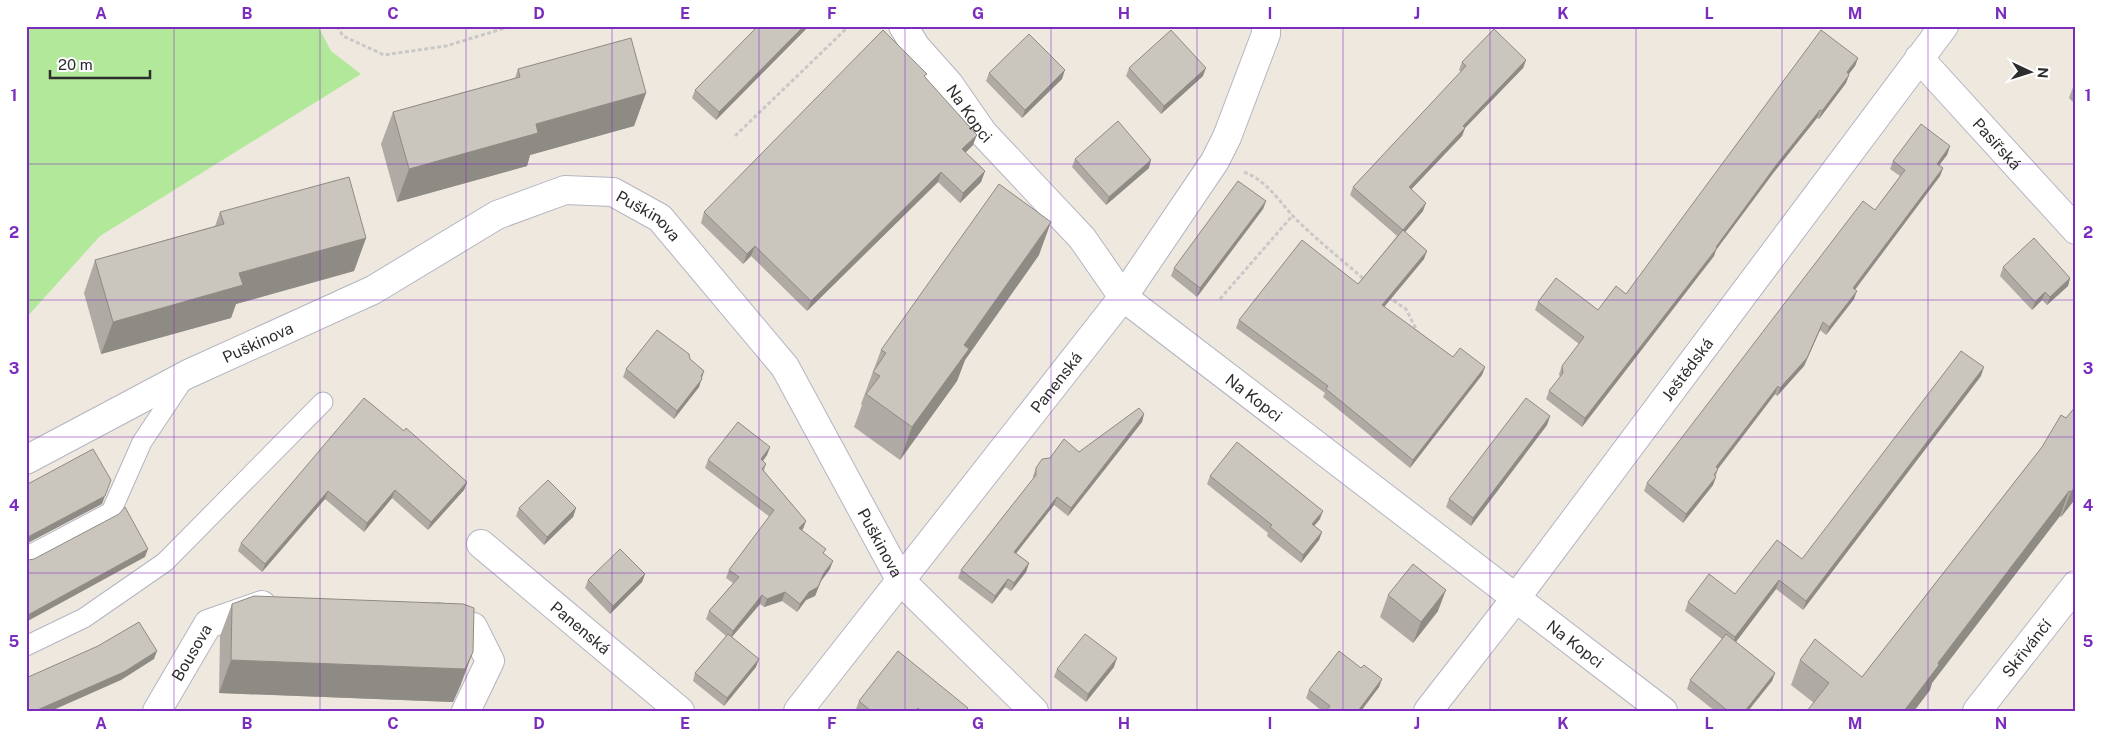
<svg xmlns="http://www.w3.org/2000/svg" width="2102" height="737" viewBox="0 0 2102 737" font-family="'Public Sans',sans-serif">
<style>
.green{fill:#b2e899}
.lines{fill:none;stroke-linecap:round;stroke-linejoin:round}
.service-casing{stroke:#b3b5c1;stroke-width:21}
.minor-casing{stroke:#b3b5c1;stroke-width:30}
.path{stroke:#c8c8c8;stroke-width:3;stroke-dasharray:4 2.5;stroke-linecap:butt}
.service{stroke:#fff;stroke-width:19}
.minor{stroke:#fff;stroke-width:28}
.wall{fill:#afaaa3}
.shaded-wall{fill:#8e8b84}
.building{fill:#cbc6bd;stroke:#8e8b84}
.grid{fill:none;stroke:#7b2cbf;stroke-width:1;stroke-opacity:0.55}
.labels{text-anchor:middle;dominant-baseline:central;stroke-width:4.5;stroke-linejoin:round;paint-order:stroke}
.street-label{font-size:16px;fill:#2d2d2d;stroke:#fff}
.neatline{fill:none;stroke:#7b2cbf;stroke-width:2}
.grid-label{font-size:16px;text-anchor:middle;font-weight:bold;fill:#7b2cbf}
</style>
<rect width="100%" height="100%" fill="#efe8df"/>
<polygon class="green" points="26,26 318,26 331,51 361,74 100,236 26,318"/>
<g class="lines">
<g class="service-casing">
<g id="service">
<polyline points="26,557 111,512 142,442 184,379"/>
<polyline points="26,646 84,618 165,562 323,402"/>
</g>
</g>
<g class="minor-casing">
<g id="minor">
<path id="s1" d="M903 26 916 47 949 84 983 133 1082 238 1123 297 1663 711"/>
<path id="s2" d="M1919 58 2076 230"/>
<path id="s3" d="M26 460 188 374 373 290 497 215 565 190 613 192 660 218 785 367 901 581 1034 711"/>
<path id="s4" d="M481 544 680 711"/>
<polyline points="438,617 473,627 490,661 466,711"/>
<path id="s5" d="M157 711 208 624 262 605"/>
<path id="s6" d="M798 711 1123 297 1215 161 1227 137 1266 34V26"/>
<path id="s7" d="M1428 711 1516 598 1944 26"/>
<path id="s8" d="M1977 711 2076 585"/>
</g>
</g>
<g class="path">
<polyline points="337,26 343,36 384,55 446,46 512,26"/>
<polyline points="735,136 849,26"/>
<path d="M1244 172C1265 180 1277 198 1292 215 1314 238 1341 259 1365 280"/>
<polyline points="1388,297 1406,309 1419,335"/>
<polyline points="1220,299 1293,215"/>
</g>
<use href="#service" class="service"/>
<use href="#minor" class="minor"/>
</g>
<g class="wall">
<polygon points="758,26 809,26 716,120 692,98 695,90"/>
<polygon points="1858,58 1855,66 1849,74 1849,75 1846,83 1819,119 1817,118 1774,172 1716,250 1714,256 1582,427 1546,399 1549,391 1560,377 1559,374 1562,366 1579,344 1535,310 1538,302 1598,310 1626,294"/>
<polygon points="1526,60 1523,68 1465,128 1462,136 1411,189 1423,211 1405,232 1424,259 1384,307 1453,357 1485,367 1482,375 1410,468 1323,397 1325,393 1236,328 1239,320 1358,284 1397,236 1350,195 1353,187 1461,72 1459,70 1462,62"/>
<polygon points="1129,68 1203,76 1161,114 1126,76"/>
<polygon points="518,69 646,93 634,126 530,155 527,166 397,202 381,144 393,112 515,78"/>
<polygon points="989,73 1062,79 1022,118 986,81"/>
<polygon points="925,77 973,145 965,153 985,171 981,182 960,203 938,182 807,311 751,256 743,264 701,223 704,212"/>
<polygon points="2076,79 2076,105 2069,98"/>
<polygon points="1950,146 1947,155 1939,165 1943,168 1940,176 1855,290 1854,299 1826,335 1820,330 1804,366 1777,396 1775,394 1718,469 1713,485 1683,523 1644,491 1647,483 1875,210 1900,176 1890,169 1893,161"/>
<polygon points="1075,159 1149,168 1106,205 1072,167"/>
<polygon points="1266,201 1263,209 1197,297 1171,276 1174,268"/>
<polygon points="220,212 366,238 354,271 236,304 231,318 101,354 84,293 95,260 215,226"/>
<polygon points="1039,255 965,360 957,381 900,460 854,427 862,405 861,404 881,350"/>
<polygon points="2003,267 2070,278 2068,286 2047,305 2042,300 2032,310 2000,276"/>
<polygon points="690,359 704,371 699,387 674,419 623,377 626,369"/>
<polygon points="1981,376 1803,610 1776,589 1736,642 1775,673 1772,681 1748,711 1715,711 1687,689 1690,680 1722,639 1685,611 1688,602 1735,594 1802,559"/>
<polygon points="1144,414 1142,422 1068,516 1054,505 1016,553 1029,563 1026,572 1011,591 1005,587 992,604 958,578 961,570 1033,479 1033,476 1036,468 1079,452"/>
<polygon points="1550,416 1547,425 1471,526 1446,507 1449,499"/>
<polygon points="404,431 467,482 464,490 428,530 392,498 364,532 325,499 262,572 238,551 241,543"/>
<polygon points="770,447 767,455 763,461 766,464 764,471 806,521 802,530 824,554 830,569 821,581 815,596 806,600 797,612 782,601 764,607 760,604 732,637 756,667 724,706 693,681 695,673 726,636 706,619 709,611 733,583 726,578 729,570 770,517 705,468 708,460"/>
<polygon points="2042,447 2076,498 2061,517 2060,516 1932,683 1930,690 1914,711 1807,711 1814,703 1791,685 1800,660 1862,677"/>
<polygon points="1210,476 1320,519 1314,526 1322,532 1319,540 1301,563 1267,536 1268,533 1207,484"/>
<polygon points="519,508 576,508 573,517 544,545 516,516"/>
<polygon points="645,574 642,582 610,614 585,588 588,580"/>
<polygon points="1388,595 1438,611 1413,643 1380,617"/>
<polygon points="232,604 461,684 453,702 219,693 220,636"/>
<polygon points="1114,667 1086,702 1054,677 1057,669"/>
<polygon points="1382,679 1379,687 1361,711 1322,711 1306,698 1309,690"/>
<polygon points="859,701 967,711 857,711 856,709"/>
</g>
<g class="shaded-wall">
<polygon points="804,26 809,26 716,120 719,112"/>
<polygon points="1858,58 1855,66 1844,80 1847,72"/>
<polygon points="1526,60 1523,68 1465,128 1462,136 1406,195 1409,187 1463,126"/>
<polygon points="1206,68 1203,76 1161,114 1164,106"/>
<polygon points="1065,70 1062,79 1022,118 1025,110"/>
<polygon points="1849,75 1846,83 1819,119 1822,111"/>
<polygon points="646,93 634,126 530,155 527,166 397,202 409,169 536,124"/>
<polygon points="1820,110 1817,118 1774,172 1716,250 1714,256 1582,427 1585,418 1716,247 1777,164"/>
<polygon points="977,135 973,145 958,160 962,149"/>
<polygon points="1950,146 1947,155 1934,172 1937,164"/>
<polygon points="1151,160 1149,168 1106,205 1109,197"/>
<polygon points="1943,168 1940,176 1850,296 1853,288"/>
<polygon points="985,171 981,182 960,203 963,193"/>
<polygon points="941,172 938,182 807,311 811,301"/>
<polygon points="1266,201 1263,209 1197,297 1200,288"/>
<polygon points="1426,203 1423,211 1400,238 1403,230"/>
<polygon points="1051,222 1039,255 965,360 957,381 900,460 912,427 964,345"/>
<polygon points="366,238 354,271 236,304 231,318 101,354 113,322 239,273"/>
<polygon points="755,246 751,256 743,264 747,254"/>
<polygon points="1427,251 1424,259 1379,313 1382,305"/>
<polygon points="2070,278 2068,286 2047,305 2050,297"/>
<polygon points="1857,291 1854,299 1826,335 1829,327"/>
<polygon points="2045,292 2042,300 2032,310 2035,302"/>
<polygon points="1823,322 1820,330 1804,366 1777,396 1780,388"/>
<polygon points="1485,367 1482,375 1410,468 1413,460"/>
<polygon points="1984,367 1981,376 1803,610 1806,601"/>
<polygon points="704,371 699,387 674,419 677,411"/>
<polygon points="1778,386 1775,394 1713,475 1716,467"/>
<polygon points="1144,414 1142,422 1068,516 1071,508"/>
<polygon points="1550,416 1547,425 1471,526 1473,518"/>
<polygon points="770,447 767,455 758,467 761,459"/>
<polygon points="1716,477 1713,485 1683,523 1686,514"/>
<polygon points="467,482 464,490 428,530 431,522"/>
<polygon points="2076,485 2076,498 2061,517 2071,492"/>
<polygon points="395,490 392,498 364,532 367,523"/>
<polygon points="328,491 325,499 262,572 265,564"/>
<polygon points="2069,491 2060,516 1932,683 1930,690 1914,711 1904,711 1938,663"/>
<polygon points="105,496 102,504 26,544 26,538"/>
<polygon points="1057,497 1054,505 1011,560 1014,552"/>
<polygon points="576,508 573,517 544,545 547,537"/>
<polygon points="1323,511 1320,519 1309,532 1312,524"/>
<polygon points="806,521 803,529 796,536 799,528"/>
<polygon points="1322,532 1319,540 1301,563 1303,555"/>
<polygon points="148,549 145,557 26,622 26,616"/>
<polygon points="833,561 830,569 821,581 815,596 806,600 797,612 800,604"/>
<polygon points="1029,563 1026,572 1011,591 1014,583"/>
<polygon points="645,574 642,582 610,614 613,606"/>
<polygon points="1008,579 1005,587 992,604 995,596"/>
<polygon points="1779,580 1776,589 1732,647 1735,637"/>
<polygon points="1446,590 1438,611 1413,643 1421,622"/>
<polygon points="785,592 782,601 764,607 767,599"/>
<polygon points="762,595 760,604 730,639 733,631"/>
<polygon points="157,651 154,659 121,680 51,711 35,711"/>
<polygon points="473,652 461,684 453,702 219,693 231,660"/>
<polygon points="1117,658 1114,667 1086,702 1088,694"/>
<polygon points="759,659 756,667 724,706 727,698"/>
<polygon points="1775,673 1772,681 1748,711 1745,711"/>
<polygon points="1382,679 1379,687 1361,711 1358,711"/>
</g>
<g class="building">
<polygon points="758,26 804,26 719,112 695,90"/>
<polygon points="1494,29 1526,60 1463,126 1465,128 1409,187 1426,203 1403,230 1353,187 1466,66 1462,62"/>
<polygon points="883,30 927,74 924,76 977,135 962,149 985,171 963,193 941,172 811,301 755,246 747,254 704,212"/>
<polygon points="1171,30 1206,68 1164,106 1129,68"/>
<polygon points="1821,30 1858,58 1847,72 1849,75 1822,111 1820,110 1777,164 1716,247 1717,248 1585,418 1549,391 1563,373 1562,366 1584,337 1538,302 1556,278 1598,310 1616,286 1626,294"/>
<polygon points="1029,34 1065,70 1025,110 989,73"/>
<polygon points="631,38 646,93 536,124 538,133 409,169 393,112 520,77 518,69"/>
<polygon points="1118,121 1151,160 1109,197 1075,159"/>
<polygon points="1921,124 1950,146 1937,164 1943,168 1853,288 1857,291 1829,327 1823,322 1807,358 1780,388 1778,386 1716,467 1718,469 1714,475 1716,477 1686,514 1647,483 1863,201 1875,210 1905,170 1893,161"/>
<polygon points="349,177 366,238 239,273 243,285 113,322 95,260 224,224 220,212"/>
<polygon points="1238,181 1266,201 1200,288 1174,268"/>
<polygon points="999,184 1051,222 964,345 969,349 912,427 866,394 880,376 873,372 886,353 881,350"/>
<polygon points="1403,230 1427,251 1382,305 1453,357 1460,348 1485,367 1413,460 1326,389 1328,386 1239,320 1302,240 1358,284"/>
<polygon points="2034,238 2070,278 2050,297 2045,292 2035,302 2003,267"/>
<polygon points="657,330 689,354 690,359 704,371 701,376 702,379 677,411 626,369"/>
<polygon points="1961,351 1984,367 1806,601 1779,580 1735,637 1688,602 1709,574 1735,594 1777,540 1802,559"/>
<polygon points="364,398 404,431 406,428 467,482 431,522 395,490 367,523 328,491 265,564 241,543"/>
<polygon points="1526,398 1550,416 1473,518 1449,499"/>
<polygon points="2076,406 2076,485 2071,492 2069,491 1938,663 1939,665 1904,711 1807,711 1829,683 1800,660 1815,639 1862,677 2042,447 2061,415 2066,418"/>
<polygon points="1139,408 1144,414 1071,508 1057,497 1014,552 1029,563 1014,583 1008,579 995,596 961,570 1036,475 1036,468 1042,459 1050,458 1064,439 1079,452"/>
<polygon points="738,422 770,447 761,459 766,464 762,469 806,521 799,528 826,549 823,553 833,561 824,573 818,587 809,592 800,604 785,592 767,599 762,595 733,631 709,611 739,577 729,570 774,510 708,460"/>
<polygon points="1237,442 1323,511 1312,524 1322,532 1303,555 1270,527 1272,525 1210,476"/>
<polygon points="93,449 111,480 105,496 26,538 26,485"/>
<polygon points="548,480 576,508 547,537 519,508"/>
<polygon points="125,507 148,549 26,616 26,559 28,560 34,559 119,514"/>
<polygon points="620,549 645,574 613,606 588,580"/>
<polygon points="1413,564 1446,590 1421,622 1388,595"/>
<polygon points="254,596 463,604 474,608 473,652 465,669 231,660 232,604"/>
<polygon points="139,622 157,651 124,672 35,711 26,711 26,678 98,646"/>
<polygon points="728,634 759,659 727,698 695,673"/>
<polygon points="1085,634 1117,658 1088,694 1057,669"/>
<polygon points="1726,634 1775,673 1745,711 1728,711 1690,680"/>
<polygon points="898,651 968,708 966,711 921,711 918,708 916,711 871,711 859,701"/>
<polygon points="1339,651 1361,668 1364,665 1382,679 1358,711 1326,711 1330,706 1309,690"/>
</g>
<path class="grid" d="M174 26V711M320 26V711M466 26V711M612 26V711M759 26V711M905 26V711M1051 26V711M1197 26V711M1343 26V711M1490 26V711M1636 26V711M1782 26V711M1928 26V711M26 164H2076M26 300H2076M26 437H2076M26 573H2076"/>
<g class="labels">
<g class="street-label">
<text stroke="none"><textPath href="#s1" startOffset="110">Na Kopci</textPath></text>
<text stroke="none"><textPath href="#s2" startOffset="116">Pasířská</textPath></text>
<text stroke="none"><textPath href="#s3" startOffset="695">Puškinova</textPath></text>
<text stroke="none"><textPath href="#s3" startOffset="260">Puškinova</textPath></text>
<text stroke="none"><textPath href="#s7" startOffset="429">Ještědská</textPath></text>
<text stroke="none"><textPath href="#s6" startOffset="418">Panenská</textPath></text>
<text stroke="none"><textPath href="#s1" startOffset="515">Na Kopci</textPath></text>
<text stroke="none"><textPath href="#s3" startOffset="1100">Puškinova</textPath></text>
<text stroke="none"><textPath href="#s4" startOffset="130">Panenská</textPath></text>
<text stroke="none"><textPath href="#s1" startOffset="920">Na Kopci</textPath></text>
<text stroke="none"><textPath href="#s8" startOffset="80">Skřivánčí</textPath></text>
<text stroke="none"><textPath href="#s5" startOffset="68">Bousova</textPath></text>
</g>
</g>
<rect width="2102" height="737" fill="none" stroke="#ffffff" stroke-width="55"/>
<g transform="translate(2030 72) rotate(94)" stroke="#ffffff" stroke-width="4" paint-order="stroke">
<path d="M0-4L9 19L0 12L-9 19Z" fill="#2d2d2d"/>
<text y="-8" font-size="14" font-weight="bold" text-anchor="middle" fill="#2d2d2d">N</text>
</g>
<path d="M50 70v8h100v-8" fill="none" stroke="#2d2d2d" stroke-width="2.5"/>
<text x="58" y="70" font-size="15" fill="#2d2d2d" stroke="#ffffff" stroke-width="4" paint-order="stroke">20 m</text>
<rect x="28" y="28" width="2046" height="682" class="neatline"/>
<g class="grid-label">
<text x="101" y="19">A</text>
<text x="247" y="19">B</text>
<text x="393" y="19">C</text>
<text x="539" y="19">D</text>
<text x="685" y="19">E</text>
<text x="832" y="19">F</text>
<text x="978" y="19">G</text>
<text x="1124" y="19">H</text>
<text x="1270" y="19">I</text>
<text x="1417" y="19">J</text>
<text x="1563" y="19">K</text>
<text x="1709" y="19">L</text>
<text x="1855" y="19">M</text>
<text x="2001" y="19">N</text>
<text x="14" y="101">1</text>
<text x="2088" y="101">1</text>
<text x="14" y="238">2</text>
<text x="2088" y="238">2</text>
<text x="14" y="374">3</text>
<text x="2088" y="374">3</text>
<text x="14" y="511">4</text>
<text x="2088" y="511">4</text>
<text x="14" y="647">5</text>
<text x="2088" y="647">5</text>
<text x="101" y="729">A</text>
<text x="247" y="729">B</text>
<text x="393" y="729">C</text>
<text x="539" y="729">D</text>
<text x="685" y="729">E</text>
<text x="832" y="729">F</text>
<text x="978" y="729">G</text>
<text x="1124" y="729">H</text>
<text x="1270" y="729">I</text>
<text x="1417" y="729">J</text>
<text x="1563" y="729">K</text>
<text x="1709" y="729">L</text>
<text x="1855" y="729">M</text>
<text x="2001" y="729">N</text>
</g>
</svg>
